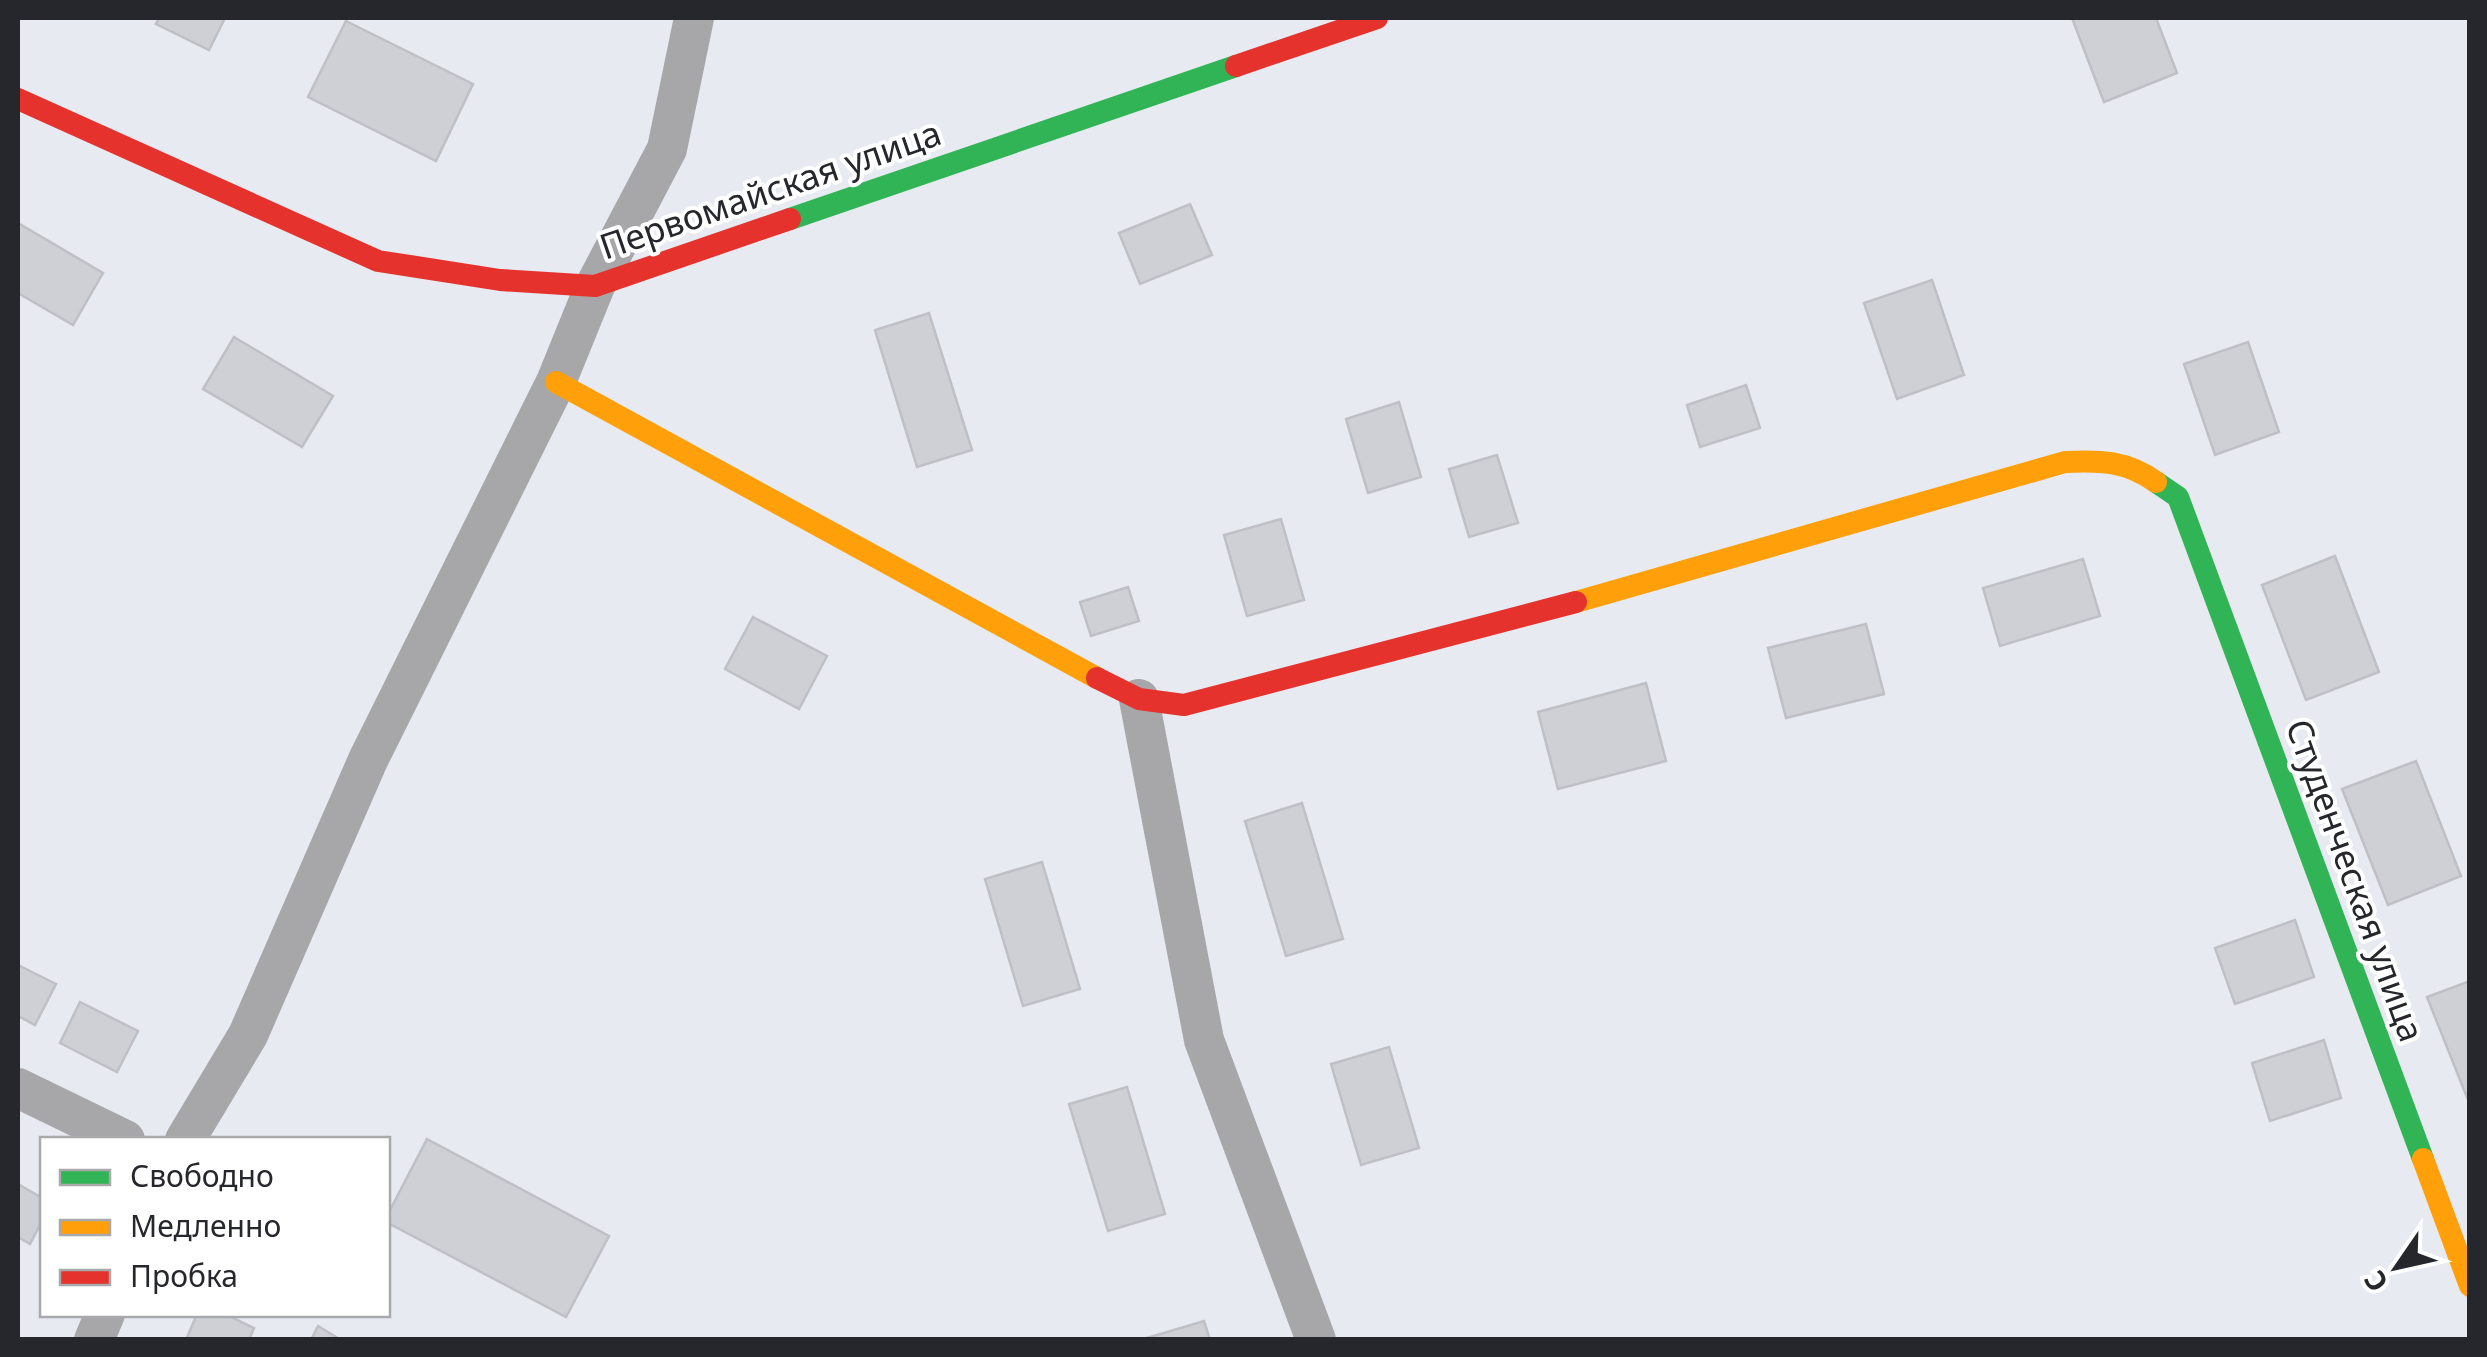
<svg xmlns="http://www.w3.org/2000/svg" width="2487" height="1357" viewBox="0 0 2487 1357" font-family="'Noto Sans',sans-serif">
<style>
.building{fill:#ced0d6;stroke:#bfc0c6;stroke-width:2.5}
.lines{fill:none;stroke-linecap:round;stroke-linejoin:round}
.street{stroke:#a7a7aa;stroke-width:40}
.fast{stroke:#30b455;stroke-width:22}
.slow{stroke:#ff9f0a;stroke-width:22}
.jam{stroke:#e5322d;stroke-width:22}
.labels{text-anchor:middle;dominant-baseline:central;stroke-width:8;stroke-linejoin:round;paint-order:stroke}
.street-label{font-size:35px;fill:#26272c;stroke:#fff}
</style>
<rect width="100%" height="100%" fill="#e8eaf2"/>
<g class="building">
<polygon points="159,18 225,18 209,50 156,24"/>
<polygon points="2072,18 2156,18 2177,73 2104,102"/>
<polygon points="346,21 473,84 436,161 308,97"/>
<polygon points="1190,204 1212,255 1140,284 1119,233"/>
<polygon points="18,223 103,273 73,325 18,293"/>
<polygon points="1932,280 1964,375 1897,399 1864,303"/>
<polygon points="929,313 972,450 917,467 875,330"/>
<polygon points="234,337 333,396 302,447 203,389"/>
<polygon points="2248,342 2279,432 2215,455 2184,364"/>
<polygon points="1746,385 1760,428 1700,447 1687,405"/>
<polygon points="1399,402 1421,477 1368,493 1346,419"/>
<polygon points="1497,455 1518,523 1469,537 1449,469"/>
<polygon points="1281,519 1304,600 1247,616 1224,535"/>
<polygon points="2335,556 2379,672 2306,700 2262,585"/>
<polygon points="2083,559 2100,616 2000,646 1983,588"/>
<polygon points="1128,587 1139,621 1091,636 1080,602"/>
<polygon points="753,617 827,656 799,709 725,669"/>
<polygon points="1866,624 1884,694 1786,718 1768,648"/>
<polygon points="1646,683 1666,761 1558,789 1538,712"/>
<polygon points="2416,761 2461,876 2388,905 2342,789"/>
<polygon points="1302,803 1343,939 1286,956 1245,821"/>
<polygon points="1042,862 1080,989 1023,1006 985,879"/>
<polygon points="2295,920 2314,977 2235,1004 2215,948"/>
<polygon points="18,965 56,984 35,1025 18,1016"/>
<polygon points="2470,981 2470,1105 2427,997"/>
<polygon points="80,1002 138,1031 117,1072 60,1043"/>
<polygon points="2324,1040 2341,1098 2270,1121 2252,1063"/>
<polygon points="1389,1047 1419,1148 1361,1165 1331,1064"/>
<polygon points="1127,1087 1165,1214 1108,1231 1069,1104"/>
<polygon points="427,1139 609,1236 566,1317 388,1223 388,1214"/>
<polygon points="18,1184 42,1198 42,1221 30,1244 18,1237"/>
<polygon points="197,1314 225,1314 254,1328 249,1340 186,1340"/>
<polygon points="1204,1321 1210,1340 1147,1340 1147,1338"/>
<polygon points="318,1326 341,1340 311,1340"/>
</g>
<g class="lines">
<g class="street">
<polyline points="1139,699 1204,1040 1316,1340"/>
<polyline points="18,1088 125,1140"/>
<polyline points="185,1140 248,1035 368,760 556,382 595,286 667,149 694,18"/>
<polyline points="94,1340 105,1314"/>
</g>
<g class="fast">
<polyline points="790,219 1236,66"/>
<polyline points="2156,482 2178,497 2423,1159"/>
</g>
<g class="slow">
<polyline points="556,382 1097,678"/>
<path d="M1576 602 2065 462C2100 460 2127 461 2156 482"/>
<polyline points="2423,1159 2470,1286"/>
</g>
<g class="jam">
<polyline points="1236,66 1377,18"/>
<polyline points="18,99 378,261 500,280 595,286 790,219"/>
<polyline points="1097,678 1139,699 1184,705 1576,602"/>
</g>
</g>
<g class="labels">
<g class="street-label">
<text transform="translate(770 189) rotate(-19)">Первомайская улица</text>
<text transform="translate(2356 880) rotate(70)">Студенческая улица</text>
</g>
</g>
<rect width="2487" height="1357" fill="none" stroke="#26272c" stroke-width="40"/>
<rect x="40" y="1137" width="350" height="180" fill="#ffffff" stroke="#a8a9ab" stroke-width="2.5"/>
<rect x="60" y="1170" width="50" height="15" fill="#30b455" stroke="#a8a9ab" stroke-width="2.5"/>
<text x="130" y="1187" font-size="30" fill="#26272c">Свободно</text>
<rect x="60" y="1220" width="50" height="15" fill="#ff9f0a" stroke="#a8a9ab" stroke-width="2.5"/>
<text x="130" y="1237" font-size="30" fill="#26272c">Медленно</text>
<rect x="60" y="1270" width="50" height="15" fill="#e5322d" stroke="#a8a9ab" stroke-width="2.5"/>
<text x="130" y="1287" font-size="30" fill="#26272c">Пробка</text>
<g transform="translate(2397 1267) rotate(236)" stroke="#ffffff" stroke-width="8" paint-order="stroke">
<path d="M0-8L18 38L0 25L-18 38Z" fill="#26272c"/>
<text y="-15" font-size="28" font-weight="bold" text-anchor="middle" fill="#26272c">С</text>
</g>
</svg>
